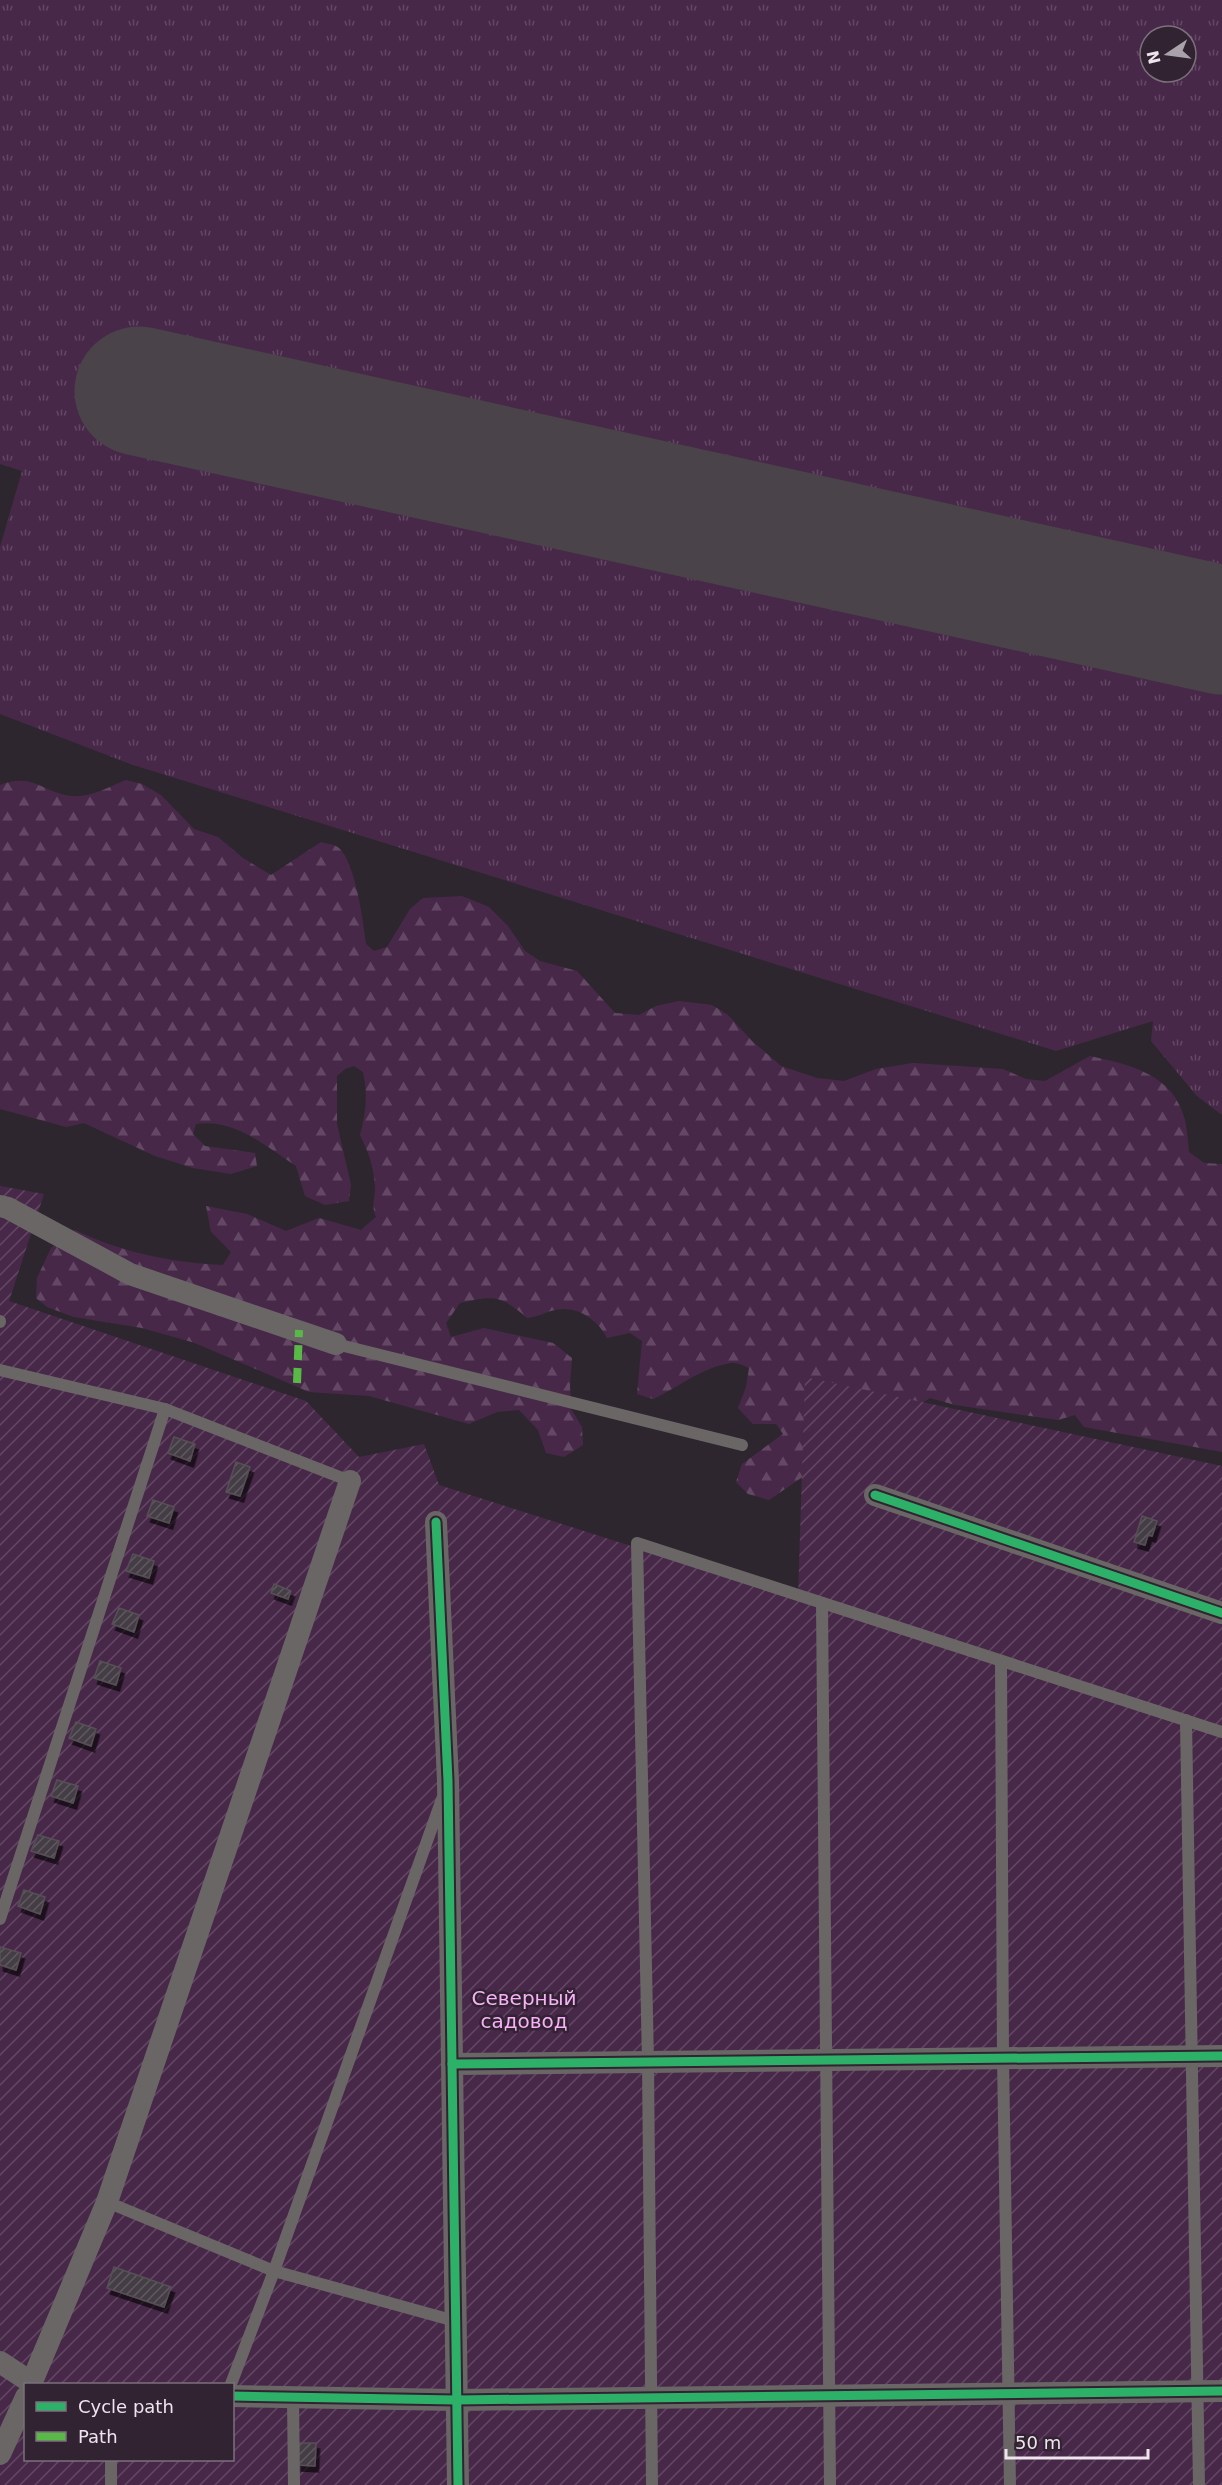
<svg xmlns="http://www.w3.org/2000/svg" width="1222" height="2485" viewBox="0 0 1222 2485" font-family="'DejaVu Sans',sans-serif">
<style>
.grass{fill:url(#grass-tufts);fill-rule:evenodd}
.forest{fill:url(#forest-firs)}
.garden{fill:url(#garden-furrows);fill-rule:evenodd}
.lines{fill:none;stroke-linecap:round;stroke-linejoin:round}
.taxiway{stroke:#4a4349;stroke-width:51}
.runway{stroke:#4a4349;stroke-width:129}
.building{fill:url(#building-hatch);stroke:#565056;stroke-width:1.5;filter:url(#shadow)}
.lane{stroke:#6a6666;stroke-width:12}
.street{stroke:#6a6666;stroke-width:22}
.quiet{stroke:#58b947;stroke-width:8;stroke-dasharray:15 8;stroke-linecap:butt}
.cycleway-casing{stroke:#312331;stroke-width:13}
.cycleway{stroke:#2db169;stroke-width:9}
.labels{text-anchor:middle;dominant-baseline:central;stroke-width:5;stroke-linejoin:round;paint-order:stroke}
.park-label{font-size:20px;fill:#f9b0f9;stroke:#312331}
</style>
<defs>
<pattern id="grass-tufts" width="24" height="20" patternUnits="userSpaceOnUse" patternTransform="scale(1.5)"><rect width="24" height="20" fill="#482849"/><path d="M3 7l-1-3M5 7V3M7 7l1-3M15 17l-1-3M17 17v-4M19 17l1-3" fill="none" stroke="#634764"/></pattern>
<pattern id="forest-firs" width="22" height="20" patternUnits="userSpaceOnUse" patternTransform="scale(1.5)"><rect width="22" height="20" fill="#482849"/><path d="M5 1l3.5 6h-7zM16 11l3.5 6h-7z" fill="#634764"/></pattern>
<pattern id="garden-furrows" width="10" height="10" patternUnits="userSpaceOnUse" patternTransform="scale(1.5)"><rect width="10" height="10" fill="#482849"/><path d="M-1 1l2-2M0 10L10 0M9 11l2-2" fill="none" stroke="#634764"/></pattern>
<pattern id="building-hatch" width="6" height="6" patternUnits="userSpaceOnUse" patternTransform="scale(1.5)"><rect width="6" height="6" fill="#443e44"/><path d="M-1 1l2-2M0 6l6-6M5 7l2-2" fill="none" stroke="#5f5a5f"/></pattern>
<filter id="shadow"><feDropShadow dx="3.5" dy="6" stdDeviation="0" flood-color="#0009"/></filter>
</defs>
<rect width="100%" height="100%" fill="#2e262e"/>
<path class="grass" d="M0 0H1222V567L193 353 142 341 120 439 1222 692V1115L1197 1096 1151 1041 1153 1021 1056 1051 133 765 0 714V547L22 471 0 464ZM1150 36H1186V72H1150Z"/>
<path class="forest" d="M126 780 142 784 161 795 194 829 218 837 243 858 271 875 321 842C327 844 335 844 339 848 356 864 363 922 366 944L374 951 387 947 410 909 423 898 462 896 489 907 508 926 525 951 540 961 577 971 615 1013 639 1015 656 1006 679 1001 712 1005 728 1015 752 1041 781 1066 817 1078 844 1081 876 1069 913 1063 1003 1069 1026 1079 1045 1081 1090 1056C1131 1065 1173 1074 1185 1120 1187 1130 1188 1142 1189 1152L1204 1163 1222 1164V1452L1084 1427 1075 1415 1058 1420 955 1405 930 1398 820 1465 769 1500 748 1494 736 1482 742 1464 783 1434 776 1424H753L738 1408 746 1387 749 1368C744 1366 737 1362 731 1363 702 1367 679 1387 653 1399L637 1394 642 1341 630 1333 607 1338C598 1320 577 1305 555 1310 544 1312 539 1317 527 1318 500 1294 493 1296 460 1303L446 1323 451 1337 484 1328 553 1343 572 1358 570 1385 571 1409 582 1427 583 1445 564 1457 546 1453 538 1430 519 1410 497 1412 469 1424 369 1396 309 1392 195 1343 142 1328 74 1317 47 1307 36 1298 37 1278 51 1248 75 1230C120 1252 173 1263 223 1265L231 1252 211 1232 206 1206 247 1214 286 1231 319 1218 361 1230 376 1217C371 1205 375 1199 375 1188 374 1168 369 1153 360 1135 366 1114 368 1093 363 1072L354 1066 345 1069 337 1076V1124L351 1185 349 1201 325 1205 305 1196 296 1166C265 1146 235 1118 196 1124L193 1134 205 1146 255 1153 257 1166 231 1174 193 1168 155 1156 84 1123 66 1127 0 1109V785C34 772 42 793 72 796 91 798 108 787 126 780Z"/>
<path class="garden" d="M0 1186 44 1194 9 1301 306 1401 359 1457 424 1444 439 1485 798 1599 805 1377 1222 1466V2485H0ZM26 2384H232V2460H26Z"/>
<g class="lines">
<polyline class="taxiway" points="1195,624 1222,620"/>
<polyline class="runway" points="139,391 1222,630"/>
</g>
<g class="building">
<polygon points="174,1437 195,1444 190,1461 168,1453"/>
<polygon points="236,1462 250,1467 240,1496 226,1492"/>
<polygon points="153,1500 174,1507 169,1523 147,1516"/>
<polygon points="1142,1516 1157,1521 1152,1536 1148,1535 1145,1545 1134,1542"/>
<polygon points="133,1554 154,1561 149,1578 126,1571"/>
<polygon points="274,1584 291,1591 288,1599 271,1593"/>
<polygon points="119,1608 139,1615 134,1632 112,1624"/>
<polygon points="100,1661 121,1668 116,1685 94,1678"/>
<polygon points="76,1722 96,1729 91,1746 69,1738"/>
<polygon points="57,1780 78,1786 73,1803 51,1796"/>
<polygon points="38,1835 59,1841 54,1858 31,1851"/>
<polygon points="24,1890 45,1897 40,1914 18,1906"/>
<polygon points="0,1947 21,1953 16,1970 0,1965"/>
<polygon points="114,2267 171,2287 164,2307 107,2288"/>
<polygon points="299,2443 316,2443 315,2466 298,2465"/>
</g>
<g class="lines">
<g class="lane">
<polyline points="0,1322 0,1321"/>
<polyline points="336,1344 742,1445"/>
<polyline points="0,1370 165,1409 350,1481"/>
<polyline points="822,1603 830,2485"/>
<polyline points="1001,1661 1003,2058 1010,2485"/>
<polyline points="1186,1720 1199,2485"/>
<polyline points="0,1919 165,1409"/>
<polyline points="107,2202 274,2271 455,2321"/>
<polyline points="231,2384 274,2271 442,1799"/>
<polyline points="293,2397 294,2485"/>
<polyline points="111,2485 111,2460"/>
<polyline points="652,2485 648,2062 637,1543 1222,1732"/>
</g>
<g class="street">
<polyline points="0,1206 8,1208 130,1274 336,1344"/>
<polyline points="875,1495 1222,1613"/>
<polyline points="436,1522 448,1781 458,2485"/>
<polyline points="452,2064 1222,2056"/>
<polyline points="0,2362 32,2383"/>
<polyline points="31,2384 107,2202 350,1481"/>
<polyline points="232,2396 456,2400 1222,2391"/>
<polyline points="0,2454 26,2397"/>
</g>
<polyline class="quiet" points="297,1383 299,1330"/>
<g class="cycleway-casing">
<g id="cycleway">
<polyline points="875,1495 1222,1613"/>
<polyline points="436,1522 448,1781 458,2485"/>
<polyline points="452,2064 1222,2056"/>
<polyline points="232,2396 456,2400 1222,2391"/>
</g>
</g>
<use href="#cycleway" class="cycleway"/>
</g>
<g class="labels">
<g class="park-label">
<text x="524" y="1998">Северный<tspan x="524" dy="23">садовод</tspan></text>
</g>
</g>
<rect x="24" y="2383" width="210" height="78" fill="#312331" stroke="#7c707c" stroke-width="1.5"/>
<rect x="36" y="2402" width="30" height="9" fill="#2db169" stroke="#7c707c" stroke-width="1.5"/>
<text x="78" y="2413" font-size="18" fill="#ede4ed">Cycle path</text>
<rect x="36" y="2432" width="30" height="9" fill="#58b947" stroke="#7c707c" stroke-width="1.5"/>
<text x="78" y="2443" font-size="18" fill="#ede4ed">Path</text>
<g transform="translate(1168 54) rotate(257)"><circle r="28" fill="#312331" stroke="#7c707c" stroke-width="1.5"/>
<path d="M0-4.5L10 22L0 15L-10 22Z" fill="#aaa2aa"/>
<text y="-9" font-size="16" font-weight="bold" text-anchor="middle" fill="#ede4ed">N</text>
</g>
<path d="M1006 2449v9h142v-9" fill="none" stroke="#ede4ed" stroke-width="3"/>
<text x="1015" y="2449" font-size="18" fill="#ede4ed" stroke="#312331" stroke-width="4.5" paint-order="stroke">50 m</text>
</svg>
